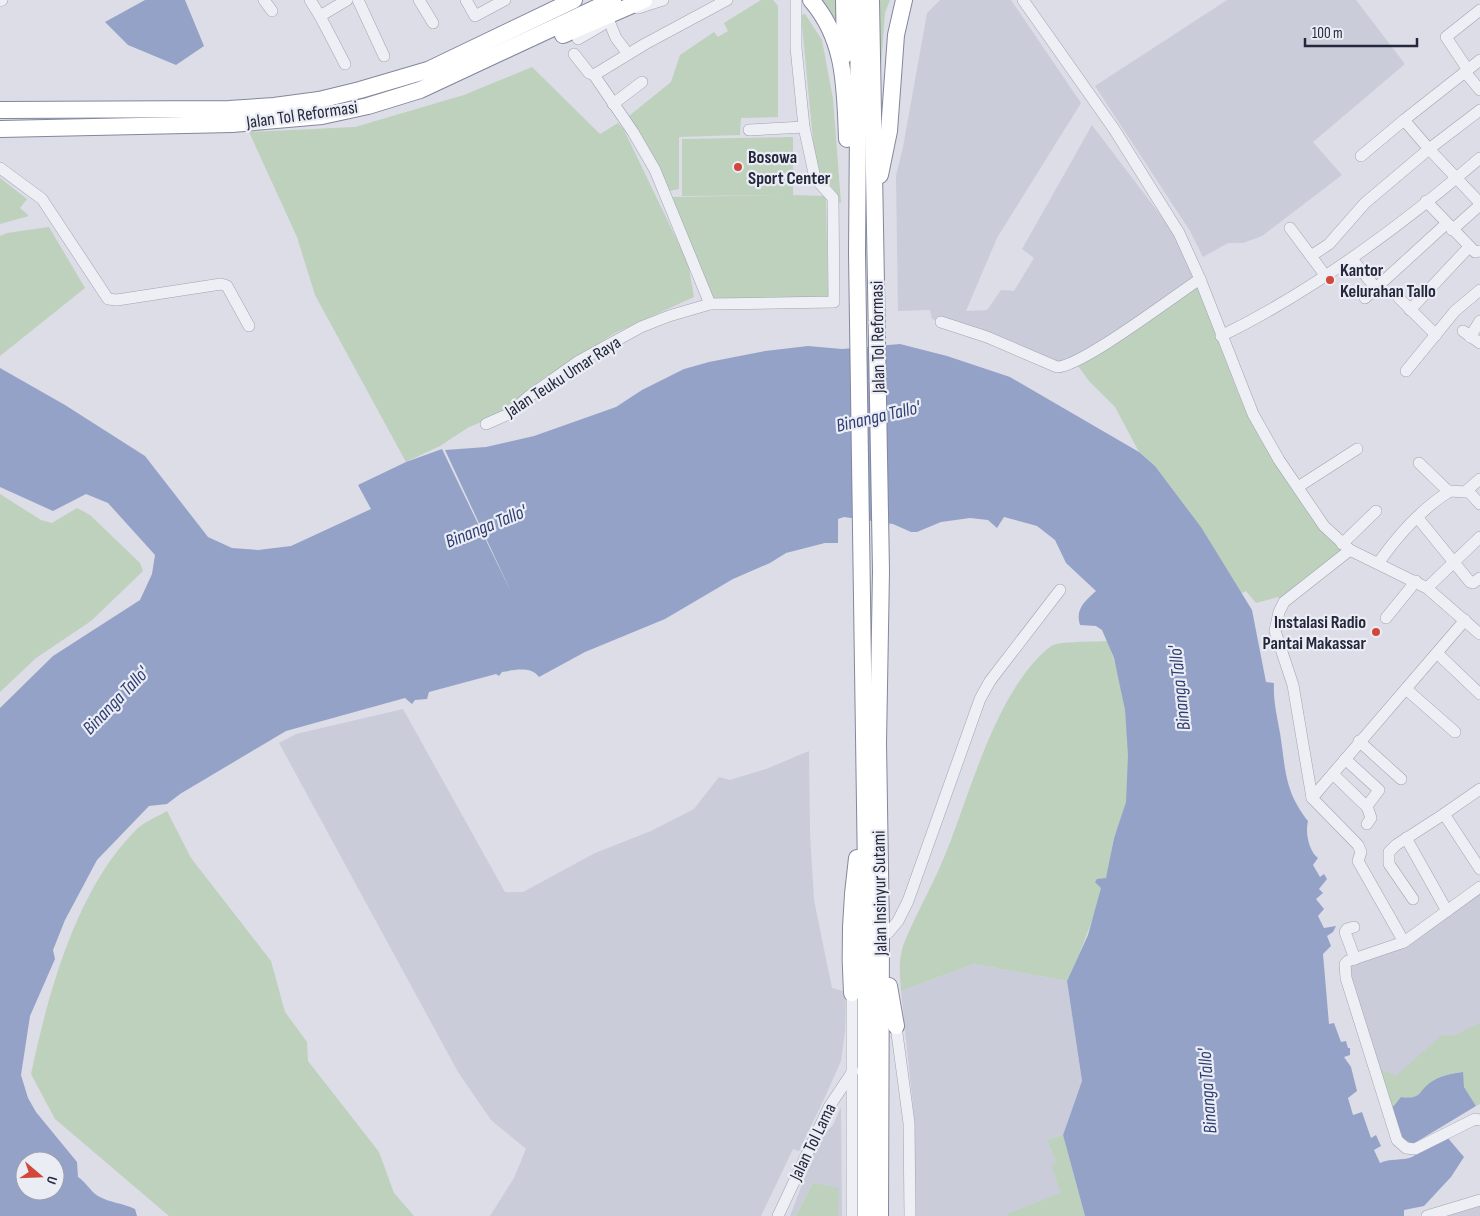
<svg xmlns="http://www.w3.org/2000/svg" width="1480" height="1216" viewBox="0 0 1480 1216" font-family="'Sofia Sans Condensed',sans-serif">
<style>
.built{fill:#caccd9}
.green{fill:#bdd1bd}
.water{fill:#95a2c8;fill-rule:evenodd}
.lines{fill:none;stroke-linecap:round;stroke-linejoin:round}
.minor-casing{stroke:#a1a3b1;stroke-width:12}
.highway-casing{stroke:#83879e;stroke-width:18}
.minor{stroke:#eeeff5;stroke-width:11}
.highway{stroke:#fff;stroke-width:16}
.poi-dot{fill:#d1483b;stroke:#ebedf4;stroke-width:2}
.labels{text-anchor:middle;dominant-baseline:central;stroke-width:4.5;stroke-linejoin:round;paint-order:stroke}
.street-label{font-size:18px;fill:#25283d;stroke:#ebedf4}
.poi-label{font-size:18px;font-weight:bold;fill:#25283d;stroke:#ebedf4;text-anchor:start}
.water-label{font-size:19px;font-style:italic;fill:#2e3d72;stroke:#ebedf4}
</style>
<rect width="100%" height="100%" fill="#dcdde7"/>
<g class="built">
<polygon points="940,0 1011,0 1081,103 997,238 966,311 987,310 1001,290 1014,291 1034,258 1022,249 1092,125 1174,233 1193,278 1068,362 1059,365 978,331 932,319 930,310 898,311 896,176 903,147 927,13"/>
<polygon points="1227,0 1356,0 1405,64 1313,142 1342,175 1262,236 1243,243 1228,243 1203,257 1190,231 1095,86"/>
<polygon points="403,709 505,892 523,892 595,853 651,831 694,809 719,777 730,780 766,769 809,751 810,833 814,900 832,988 846,992 845,1031 841,1061 825,1097 799,1151 793,1149 761,1216 490,1216 514,1178 526,1149 491,1120 458,1072 279,743 296,734"/>
<polygon points="1480,884 1480,1024 1381,1098 1344,962 1399,941"/>
<polygon points="974,964 1067,981 1082,1081 1063,1135 1047,1140 1056,1162 1051,1165 1062,1193 1006,1214 1007,1216 916,1216 914,1116 901,991"/>
<polygon points="841,1107 842,1216 838,1216 838,1188 813,1182 796,1216 790,1216 819,1140 833,1125"/>
<polygon points="1480,1198 1480,1216 1423,1216"/>
</g>
<g class="green">
<polygon points="761,0 773,0 778,6 778,117 741,118 740,135 679,137 679,189 670,191 629,116 671,82 680,55 714,32 718,37 728,31 724,23"/>
<polygon points="818,0 840,0 839,36"/>
<polygon points="880,0 890,0 885,13 879,92"/>
<polygon points="805,14 822,40 833,99 841,203 836,203 833,188 816,172 801,15"/>
<polygon points="532,67 600,134 618,123 624,130 688,263 694,297 615,333 541,380 494,417 469,427 440,446 406,462 315,295 297,237 249,132 355,127 464,95"/>
<polygon points="793,137 793,195 826,196 828,297 713,300 672,197 787,195 682,196 682,139"/>
<polygon points="0,178 27,199 20,208 29,216 0,224"/>
<polygon points="49,227 85,288 0,356 0,236 7,233"/>
<polygon points="1192,281 1197,285 1238,393 1260,439 1327,537 1344,551 1281,600 1278,597 1256,603 1246,591 1240,594 1201,527 1155,466 1139,452 1115,407 1089,381 1073,359 1177,288"/>
<polygon points="0,494 41,520 52,523 77,508 90,515 140,563 143,571 91,621 36,658 0,692"/>
<path d="M1107 641C1126 686 1133 753 1126 801 1125 814 1118 826 1114 837 1111 851 1110 865 1106 878 1095 914 1083 947 1067 981L974 964 901 991C900 976 898 961 903 946 914 917 931 889 943 860 970 796 995 690 1051 646 1058 641 1096 642 1107 641Z"/>
<path d="M167 811 191 858 271 961 285 1012 307 1042 308 1061 379 1152 394 1193 414 1216H169L55 1119 31 1074C48 994 76 890 135 831 143 822 157 817 167 811Z"/>
<path d="M1480 1023V1104L1476 1106 1464 1087 1462 1072C1453 1073 1439 1076 1431 1082 1418 1092 1422 1100 1401 1097L1390 1110 1379 1069 1396 1076 1442 1035 1453 1036Z"/>
<polygon points="1063,1135 1085,1216 1007,1216 1006,1214 1061,1193 1051,1165 1056,1162 1047,1140"/>
<polygon points="813,1182 839,1188 838,1216 796,1216"/>
</g>
<g class="water">
<polygon points="145,0 185,0 204,46 176,65 128,45 105,22"/>
<path d="M900 344 947 356 1010 377 1139 452 1155 466 1201 527 1252 610 1266 682 1274 683C1273 700 1277 716 1280 733 1286 771 1284 790 1308 821 1305 833 1309 851 1318 858L1313 865 1320 877 1324 874 1327 879 1319 889 1323 893 1316 899 1324 909 1318 916 1324 928 1336 926 1333 932 1327 936 1331 946 1323 954 1329 1024 1334 1023 1341 1042 1346 1041 1348 1048H1350V1055L1344 1057 1351 1067 1357 1091 1348 1098 1353 1115 1362 1112 1371 1138 1376 1135 1381 1146 1374 1150 1380 1163C1390 1158 1402 1161 1412 1157 1423 1151 1434 1142 1447 1137L1464 1157 1451 1177 1424 1206 1404 1210V1216H1085L1063 1135 1082 1081 1067 981 1088 935 1101 888 1095 882 1097 879 1106 878 1114 838 1126 802 1128 755 1125 710 1114 658 1102 630 1096 626 1080 625C1075 609 1085 601 1096 591L1066 563 1055 540 1037 526 1004 517 997 528 988 520 970 518 941 522 917 532H911L893 524 844 517 838 519V543H825L786 553 770 563 733 579 665 619 585 652 539 677C531 666 514 670 502 672L499 676 496 674 429 692 427 699 415 700 412 704 405 698 286 731 180 794 167 804 149 806 97 860 65 920 53 950 55 959 30 1016 21 1075 28 1098 36 1112 77 1162 78 1177C86 1182 90 1191 98 1196 110 1203 123 1203 135 1209L137 1216H0V708L53 656 140 600 152 574 155 555 108 503 86 494 53 511 0 487V368L65 405 145 456 208 537 232 548 258 550 291 546 371 509 358 485 406 462 442 449 511 592 445 450 486 447 534 436 616 407 642 390 684 369 709 362 765 351 808 346 842 349ZM25 1161H55V1191H25Z"/>
<path d="M1463 1072 1464 1087 1476 1106 1413 1144 1403 1139 1392 1108 1401 1097C1422 1100 1418 1091 1431 1082 1439 1076 1453 1073 1463 1072Z"/>
</g>
<g class="lines">
<g class="minor-casing">
<g id="minor">
<polyline points="264,0 272,11"/>
<polyline points="310,0 320,16"/>
<polyline points="358,0 384,56"/>
<polyline points="419,0 433,23"/>
<polyline points="466,0 475,16 505,0"/>
<polyline points="1023,0 1114,129 1179,233 1200,279 1253,414 1279,460 1324,526 1350,550 1427,588 1480,634"/>
<polyline points="0,1 2,0"/>
<polyline points="638,8 663,0"/>
<polyline points="609,21 616,38 628,54"/>
<polyline points="578,39 602,25"/>
<polyline points="574,54 589,73 594,75 633,132 655,170 710,304"/>
<polyline points="1480,60 1465,72 1480,90"/>
<polyline points="345,64 320,16 347,0"/>
<polyline points="1468,70 1446,37 1480,10"/>
<polyline points="594,75 645,44 727,0"/>
<polyline points="613,104 642,82"/>
<polyline points="1480,110 1429,149 1480,203"/>
<polyline points="749,130 804,127"/>
<polyline points="1361,156 1404,120"/>
<polyline points="0,168 42,199 108,299 117,300 221,284 227,286 249,326"/>
<polyline points="1426,201 1475,252 1480,251"/>
<polyline points="1290,228 1325,275"/>
<polyline points="1452,230 1480,205"/>
<polyline points="1311,256 1329,244 1365,203 1429,149 1404,120 1465,72"/>
<polyline points="1352,259 1375,287"/>
<polyline points="1365,298 1446,224"/>
<polyline points="1399,298 1436,335"/>
<polyline points="1410,310 1469,247"/>
<path d="M941 322 987 337 1057 367C1081 367 1174 296 1200 279"/>
<polyline points="1463,331 1480,343"/>
<path d="M1221 336C1315 290 1401 226 1480 158"/>
<polyline points="1470,337 1480,321"/>
<polyline points="1406,371 1455,311 1480,290"/>
<polyline points="486,424 509,414 528,397 579,361 641,327 669,316 710,304 834,302 833,198 815,178 804,127 796,48 796,0"/>
<polyline points="1419,463 1449,492"/>
<polyline points="1298,487 1357,449"/>
<polyline points="1468,491 1480,504"/>
<polyline points="1417,517 1470,582 1473,583 1480,578"/>
<polyline points="1342,544 1376,511"/>
<path d="M1379 562C1398 535 1421 509 1450 491L1465 492 1480 479"/>
<polyline points="1427,588 1480,537"/>
<polyline points="1386,618 1416,581"/>
<polyline points="1437,653 1480,694"/>
<polyline points="1406,689 1455,732"/>
<polyline points="1359,741 1401,779"/>
<polyline points="1345,759 1379,790 1367,806 1371,818 1367,824"/>
<polyline points="1333,774 1367,807"/>
<polyline points="1480,789 1444,814 1480,869"/>
<polyline points="1312,798 1293,685 1275,631 1279,612 1284,602 1350,550"/>
<polyline points="1406,838 1447,911"/>
<polyline points="1480,887 1404,942 1348,961 1345,964 1346,978 1397,1140 1406,1148 1415,1149 1475,1119 1480,1120"/>
<polyline points="1413,899 1389,864 1389,852 1396,845 1444,814"/>
<polyline points="1354,927 1347,929 1345,932 1355,959"/>
<polyline points="881,933 888,933 898,921 908,901 980,699 990,681 1060,590"/>
<polyline points="1404,942 1358,861 1361,852 1358,845 1312,798 1465,620"/>
<polyline points="852,993 852,1216"/>
<polyline points="896,1026 909,1123 910,1216"/>
<polyline points="778,1216 829,1107 853,1071"/>
<polyline points="1427,1216 1480,1200"/>
</g>
</g>
<g class="highway-casing">
<g id="highway">
<path d="M811 0C846 40 845 89 847 139"/>
<polyline points="844,0 845,55"/>
<polyline points="859,0 857,253 866,874 866,1216"/>
<polyline points="871,0 881,571 878,743 881,933 880,1216"/>
<polyline points="563,35 644,0"/>
<polyline points="0,110 229,109 274,106 319,100 360,90 428,70 574,0"/>
<polyline points="0,129 232,124 322,116 368,106 420,90 613,0"/>
<polyline points="880,175 889,131 896,35 904,0"/>
<polyline points="889,986 896,1026"/>
<path d="M852 993C849 948 851 902 857 858"/>
</g>
</g>
<use href="#minor" class="minor"/>
<use href="#highway" class="highway"/>
</g>
<g class="poi-dot">
<circle cx="738" cy="167" r="5"/>
<circle cx="1330" cy="280" r="5"/>
<circle cx="1376" cy="632" r="5"/>
</g>
<g class="labels">
<g class="street-label">
<text transform="translate(302 115) rotate(-8)">Jalan Tol Reformasi</text>
<text transform="translate(878 337) rotate(-91)">Jalan Tol Reformasi</text>
<text transform="translate(563 377) rotate(-33)">Jalan Teuku Umar Raya</text>
<text transform="translate(880 893) rotate(-91)">Jalan Insinyur Sutami</text>
<text transform="translate(813 1142) rotate(-64)">Jalan Tol Lama</text>
</g>
<g class="poi-label">
<text x="748" y="157">Bosowa<tspan x="748" dy="21">Sport Center</tspan></text>
<text x="1340" y="270">Kantor<tspan x="1340" dy="21">Kelurahan Tallo</tspan></text>
<text x="1366" y="622" text-anchor="end">Instalasi Radio<tspan x="1366" dy="21">Pantai Makassar</tspan></text>
</g>
<g class="water-label">
<text transform="translate(878 417) rotate(-13)">Binanga Tallo'</text>
<text transform="translate(486 527) rotate(-22)">Binanga Tallo'</text>
<text transform="translate(1180 688) rotate(-96)">Binanga Tallo'</text>
<text transform="translate(116 701) rotate(-46)">Binanga Tallo'</text>
<text transform="translate(1208 1091) rotate(-94)">Binanga Tallo'</text>
</g>
</g>
<g transform="translate(40 1176) rotate(109)"><circle r="24" fill="#ebedf4" stroke="#9c9eab"/>
<path d="M0-4L9 19L0 12L-9 19Z" fill="#d1483b"/>
<text y="-8" font-size="14" font-weight="bold" text-anchor="middle" fill="#25283d">U</text>
</g>
<path d="M1305 38v8h112v-8" fill="none" stroke="#25283d" stroke-width="2.5"/>
<text x="1312" y="38" font-size="15" fill="#25283d" stroke="#ebedf4" stroke-width="4" paint-order="stroke">100 m</text>
</svg>
